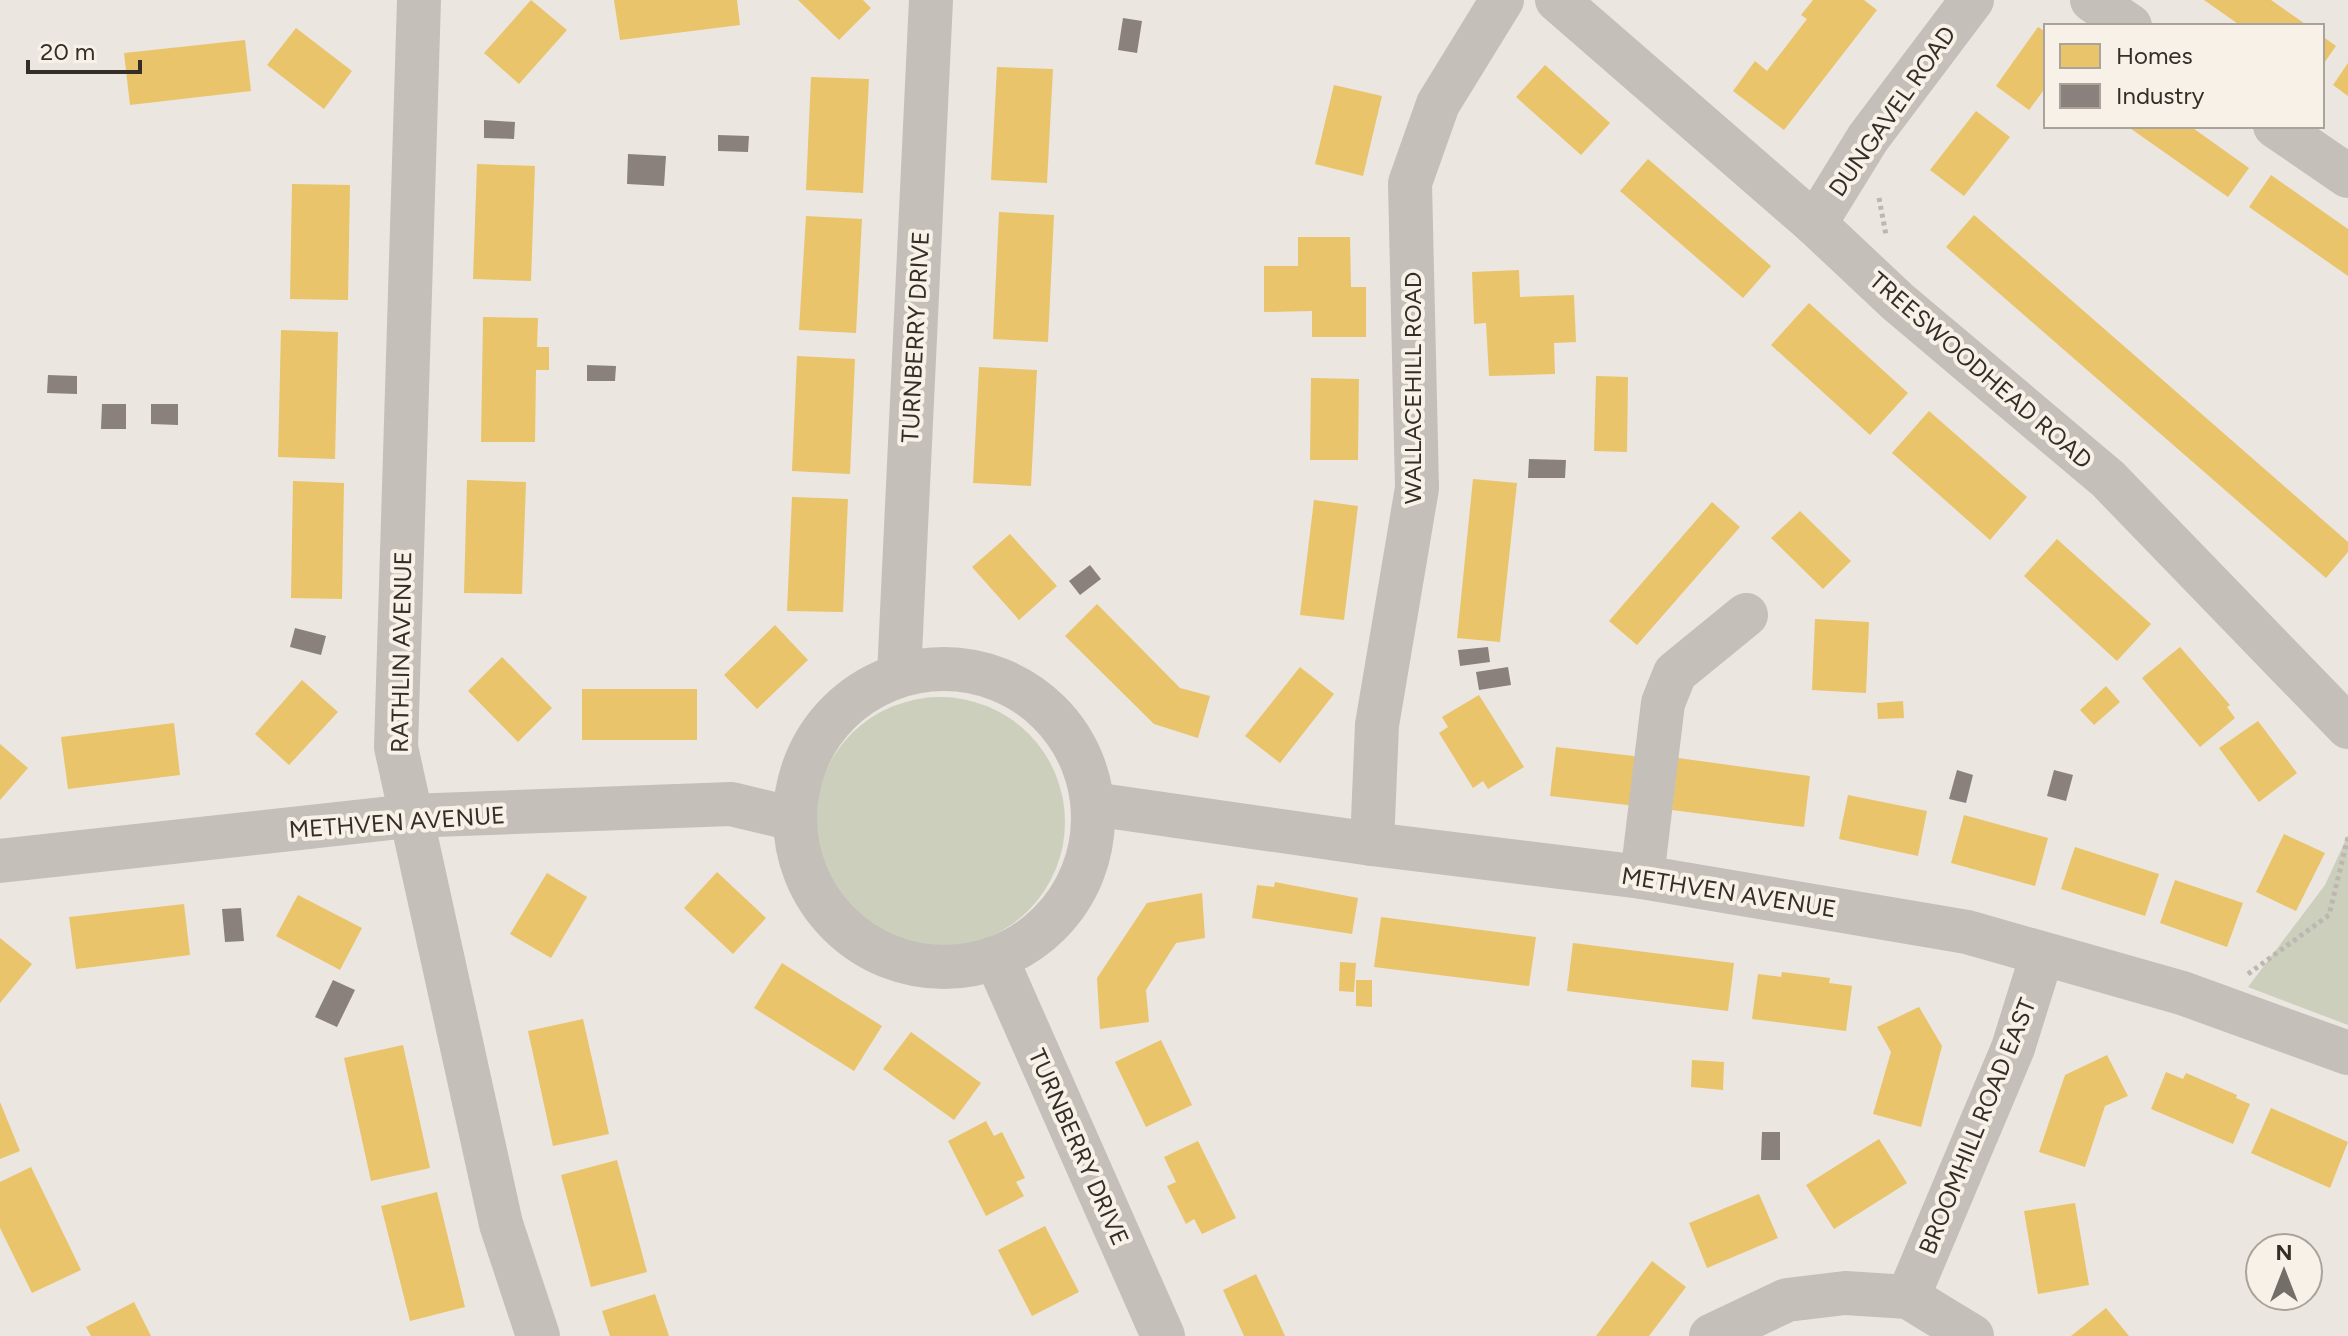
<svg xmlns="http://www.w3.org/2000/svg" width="2348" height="1336" viewBox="0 0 2348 1336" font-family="Figtree,sans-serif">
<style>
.green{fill:#cbcfbc}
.homes{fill:#e9c46a}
.industry{fill:#8a817c}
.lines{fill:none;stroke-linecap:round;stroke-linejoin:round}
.path{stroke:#bdb7b2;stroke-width:5;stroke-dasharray:4 4;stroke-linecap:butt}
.minor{stroke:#c4bfb9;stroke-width:44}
.labels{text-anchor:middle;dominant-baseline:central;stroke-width:8;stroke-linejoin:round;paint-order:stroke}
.street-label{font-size:24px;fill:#342d28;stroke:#f7f1e8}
</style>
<rect width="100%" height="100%" fill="#ebe6e0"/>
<g class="green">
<circle cx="940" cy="822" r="125"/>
<polygon points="2348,835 2348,1025 2248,987 2325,885"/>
</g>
<g class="homes">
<polygon points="531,0 567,30 519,84 484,53"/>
<polygon points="614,0 737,0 740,25 620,40"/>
<polygon points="798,0 863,0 871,8 839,40"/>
<polygon points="1813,0 1864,0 1877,10 1784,130 1733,91 1755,61 1767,71 1807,19 1801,15"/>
<polygon points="2204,0 2271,0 2308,26 2241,26"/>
<polygon points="2038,27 2046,32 2046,87 2029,110 1996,86"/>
<polygon points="296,28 352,71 324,109 267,65"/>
<polygon points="2322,36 2336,46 2322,66"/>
<polygon points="245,40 251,91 130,105 124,53"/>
<polygon points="2348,63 2348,96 2333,85"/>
<polygon points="1545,65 1610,123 1581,155 1516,97"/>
<polygon points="997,67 1053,69 1047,183 991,180"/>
<polygon points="811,77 869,79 863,193 806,190"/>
<polygon points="1334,85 1382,96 1363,176 1315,164"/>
<polygon points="1976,111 2010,137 1964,196 1930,170"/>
<polygon points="2127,126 2190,126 2249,168 2228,197"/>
<polygon points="1648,159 1771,266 1743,298 1620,191"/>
<polygon points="477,164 535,166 531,281 473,279"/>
<polygon points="2271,175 2348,229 2348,276 2249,207"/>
<polygon points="292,184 350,185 348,300 290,299"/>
<polygon points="999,212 1054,215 1048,342 993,339"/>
<polygon points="1974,215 2348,542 2348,552 2326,578 1946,247"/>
<polygon points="806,216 862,219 856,333 799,330"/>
<polygon points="1298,237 1350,237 1351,287 1366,287 1366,337 1312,337 1312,311 1264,312 1264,266 1298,266"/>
<polygon points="1519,270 1520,297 1574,295 1576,342 1554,343 1555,374 1489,376 1486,323 1474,324 1472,272"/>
<polygon points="1809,303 1908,393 1870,435 1771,345"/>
<polygon points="483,317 538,318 537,347 549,347 549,370 536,370 535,442 481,442"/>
<polygon points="281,330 338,332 335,459 278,457"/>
<polygon points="797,356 855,359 850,474 792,471"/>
<polygon points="979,367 1037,370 1031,486 973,483"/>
<polygon points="1596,376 1628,377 1627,452 1594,451"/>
<polygon points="1311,378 1359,379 1358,460 1310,460"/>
<polygon points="1929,411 2027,497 1990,540 1892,453"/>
<polygon points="1473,479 1517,483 1500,642 1457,638"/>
<polygon points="467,480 526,482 522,594 464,593"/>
<polygon points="293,481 344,483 342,599 291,598"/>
<polygon points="792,497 848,499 843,612 787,611"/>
<polygon points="1314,500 1358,506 1344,620 1300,615"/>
<polygon points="1712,502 1740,527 1637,645 1609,621"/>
<polygon points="1800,511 1851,561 1823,589 1771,538"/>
<polygon points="1010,534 1057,586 1019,620 972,567"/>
<polygon points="2057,539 2151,624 2117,661 2024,576"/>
<polygon points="1097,604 1180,688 1210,696 1198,738 1154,724 1065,636"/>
<polygon points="1815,619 1869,622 1866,693 1812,690"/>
<polygon points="775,625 808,660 757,709 724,675"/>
<polygon points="2180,647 2230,705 2227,707 2235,718 2200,747 2142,678"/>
<polygon points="502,657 552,708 518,742 468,691"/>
<polygon points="1300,667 1334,694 1280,763 1245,736"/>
<polygon points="302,680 338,712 289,765 255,734"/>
<polygon points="2106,686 2120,702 2094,725 2080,710"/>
<rect x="582" y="689" width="115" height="51"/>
<polygon points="1479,695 1524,767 1488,789 1483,781 1473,788 1439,733 1448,727 1442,717"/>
<polygon points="1903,701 1904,718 1878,719 1877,703"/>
<polygon points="2258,721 2297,773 2259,802 2219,748"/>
<polygon points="174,723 180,775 68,789 61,737"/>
<polygon points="0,744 28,768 0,800"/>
<polygon points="1556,747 1642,757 1636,806 1550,796"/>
<polygon points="1678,758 1810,776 1804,827 1672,810"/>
<polygon points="1848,795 1927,811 1918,856 1839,839"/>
<polygon points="1964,815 2048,838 2035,886 1951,863"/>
<polygon points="2284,834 2325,853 2296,911 2256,892"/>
<polygon points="2075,847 2159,874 2145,916 2061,889"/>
<polygon points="717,872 766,918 733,954 684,908"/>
<polygon points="547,873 587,897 551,958 510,934"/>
<polygon points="2175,880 2243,903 2227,947 2160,923"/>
<polygon points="1275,882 1358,898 1352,934 1252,918 1257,885 1274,887"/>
<polygon points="1202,893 1205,938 1176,943 1146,990 1149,1022 1100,1029 1097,978 1147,903"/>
<polygon points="298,895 362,928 340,970 276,936"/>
<polygon points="184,904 190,955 76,969 69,917"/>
<polygon points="1381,917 1536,937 1529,986 1374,967"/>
<polygon points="0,938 32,964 0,1003"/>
<polygon points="1573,943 1734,963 1728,1011 1567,991"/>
<polygon points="1340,962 1356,963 1354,992 1339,991"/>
<polygon points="782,963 882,1026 854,1071 754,1008"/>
<polygon points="1782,972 1830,978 1829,983 1852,986 1846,1031 1752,1019 1758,974 1781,977"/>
<polygon points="1356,980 1372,980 1372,1007 1356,1006"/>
<polygon points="1919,1007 1942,1046 1921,1127 1873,1114 1891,1052 1877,1027"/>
<polygon points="583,1019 609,1134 553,1146 528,1031"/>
<polygon points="911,1032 981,1083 954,1120 883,1069"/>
<polygon points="1161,1040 1192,1105 1146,1127 1115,1062"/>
<polygon points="403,1045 430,1168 371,1181 344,1058"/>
<polygon points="2107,1055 2128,1096 2105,1106 2085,1167 2039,1152 2065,1075"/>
<polygon points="1692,1060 1724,1062 1723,1090 1691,1087"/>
<polygon points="2166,1072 2183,1079 2186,1073 2237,1095 2236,1098 2250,1104 2233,1144 2151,1109"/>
<polygon points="0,1102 20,1151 0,1159"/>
<polygon points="2271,1108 2348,1142 2330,1188 2251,1153"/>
<polygon points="986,1121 994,1136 1002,1132 1025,1178 1016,1182 1024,1196 986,1216 948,1141"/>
<polygon points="1879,1139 1907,1183 1834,1229 1806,1185"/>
<polygon points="1198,1141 1236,1218 1202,1234 1194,1219 1186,1224 1167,1186 1176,1182 1164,1157"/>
<polygon points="617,1160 647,1272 591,1287 561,1175"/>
<polygon points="31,1167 81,1270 32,1293 0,1228 0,1182"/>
<polygon points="437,1192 465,1307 410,1321 381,1206"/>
<polygon points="1759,1194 1778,1238 1707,1268 1689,1223"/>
<polygon points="2075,1203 2089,1285 2038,1294 2024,1211"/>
<polygon points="1045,1226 1079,1292 1032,1316 998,1250"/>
<polygon points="1652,1261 1686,1287 1649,1336 1596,1336"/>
<polygon points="1256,1274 1275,1314 1285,1336 1244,1336 1223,1290"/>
<polygon points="655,1294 669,1336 610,1336 602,1311"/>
<polygon points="134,1302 151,1336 91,1336 86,1327"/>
<polygon points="2106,1308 2129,1336 2071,1336"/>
</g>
<g class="industry">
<polygon points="1123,18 1142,21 1137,53 1118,50"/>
<polygon points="484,120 515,122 514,139 484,138"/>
<polygon points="718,135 749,136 748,152 718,151"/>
<polygon points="628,154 666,156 664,186 627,184"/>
<polygon points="587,365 616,366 615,381 587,381"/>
<polygon points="48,375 77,376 77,394 47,393"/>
<polygon points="102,404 126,404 126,429 101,429"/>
<polygon points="151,404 178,404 178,425 151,424"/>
<polygon points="1529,459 1566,460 1565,478 1528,478"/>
<polygon points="1090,565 1101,579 1080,595 1069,581"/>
<polygon points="295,628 326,636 321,655 290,647"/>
<polygon points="1488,647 1490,662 1460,666 1458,650"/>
<polygon points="1508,667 1511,685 1479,690 1476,672"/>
<polygon points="1957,770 1973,775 1966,803 1949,799"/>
<polygon points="2054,770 2073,775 2066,801 2047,796"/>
<polygon points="241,908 244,941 225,942 222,909"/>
<polygon points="333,980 355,990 337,1027 315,1017"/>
<polygon points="1762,1132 1780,1132 1780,1160 1761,1160"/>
</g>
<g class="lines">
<g class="path">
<polyline points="1879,198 1886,235"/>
<polyline points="2248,974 2329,915 2348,837"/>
</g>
<g class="minor">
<polyline points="419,0 396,747 501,1224 538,1336"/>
<polyline points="1557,0 1815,224 1898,302 2108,479 2348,727"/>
<polyline points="2092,0 2130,26"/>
<polyline points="2275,126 2348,176"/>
<polyline points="1815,224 1868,138 1972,0"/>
<circle cx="944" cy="818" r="149"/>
<polyline points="899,675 931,0"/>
<polyline points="1093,804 1372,844 1642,877 1967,932 2182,993 2348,1053"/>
<polyline points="1372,844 1377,725 1417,488 1410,183 1438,104 1502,0"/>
<polyline points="0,861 409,816 731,804 794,819"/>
<polyline points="1642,877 1663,703 1675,673 1746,615"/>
<polyline points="996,958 1163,1336"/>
<polyline points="1908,1297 2013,1048 2042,955"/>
<polyline points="1711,1336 1787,1300 1845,1293 1908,1297 1972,1336"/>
</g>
</g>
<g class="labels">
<g class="street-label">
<text transform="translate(1892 111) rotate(-55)">DUNGAVEL ROAD</text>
<text transform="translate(915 337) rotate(-87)">TURNBERRY DRIVE</text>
<text transform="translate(1981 370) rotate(41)">TREESWOODHEAD ROAD</text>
<text transform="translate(1412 388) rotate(-90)">WALLACEHILL ROAD</text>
<text transform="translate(401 652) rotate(-89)">RATHLIN AVENUE</text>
<text transform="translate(397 822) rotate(-4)">METHVEN AVENUE</text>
<text transform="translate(1729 892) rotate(9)">METHVEN AVENUE</text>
<text transform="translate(1977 1126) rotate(-68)">BROOMHILL ROAD EAST</text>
<text transform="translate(1079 1147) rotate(66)">TURNBERRY DRIVE</text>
</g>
</g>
<rect x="2044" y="24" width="280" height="104" fill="#f7f1e8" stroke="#a9a39b" stroke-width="2"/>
<rect x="2060" y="44" width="40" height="24" fill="#e9c46a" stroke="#a9a39b" stroke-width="2"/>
<text x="2116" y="64" font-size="24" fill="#342d28">Homes</text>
<rect x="2060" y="84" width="40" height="24" fill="#8a817c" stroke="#a9a39b" stroke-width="2"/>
<text x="2116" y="104" font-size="24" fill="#342d28">Industry</text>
<g transform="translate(2284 1272)"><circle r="38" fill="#f7f1e8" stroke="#a9a39b" stroke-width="2"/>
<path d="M0-6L14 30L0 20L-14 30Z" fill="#746e68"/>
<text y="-12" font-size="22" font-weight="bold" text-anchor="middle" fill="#342d28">N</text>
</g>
<path d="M28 60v12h112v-12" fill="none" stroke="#342d28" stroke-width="4"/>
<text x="40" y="60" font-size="24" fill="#342d28" stroke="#f7f1e8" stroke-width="6" paint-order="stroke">20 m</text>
</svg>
